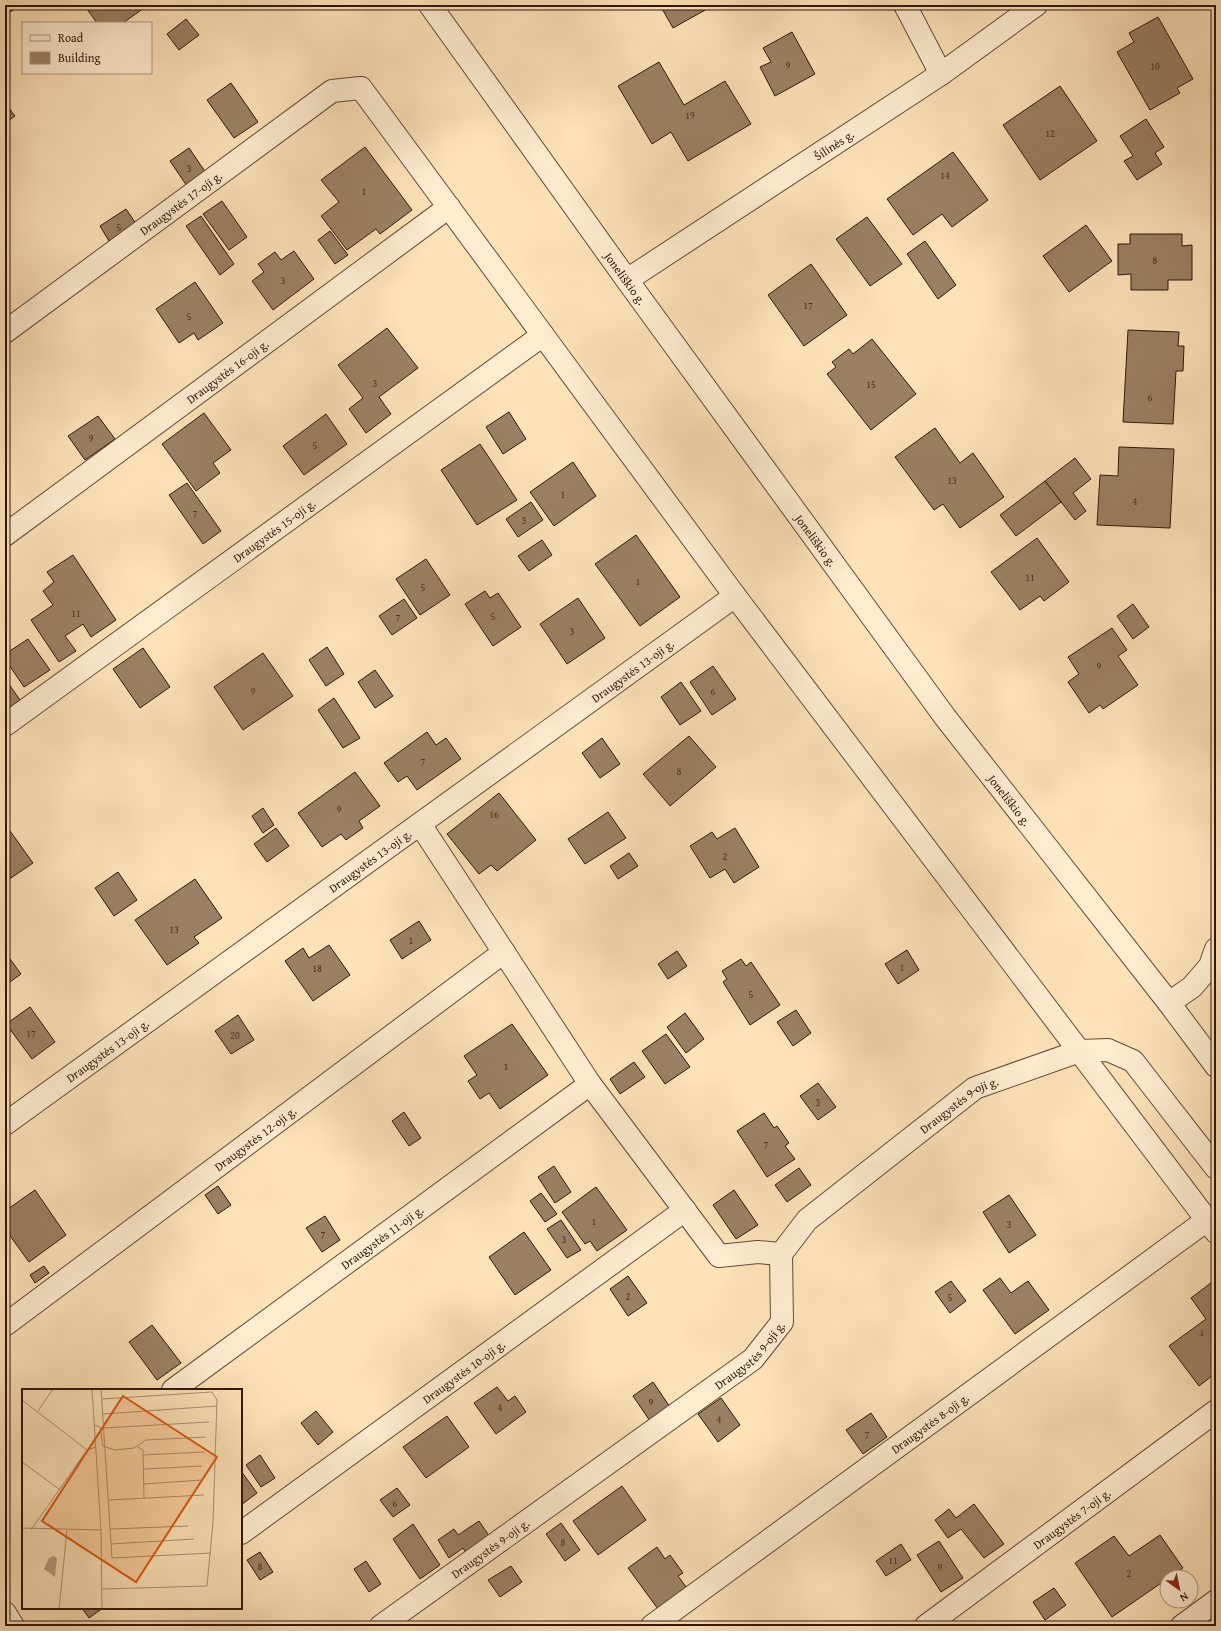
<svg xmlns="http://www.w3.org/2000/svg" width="1221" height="1631" viewBox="0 0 1221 1631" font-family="'Gentium Book Plus',serif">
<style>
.building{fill:#9a8165;stroke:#2f170c}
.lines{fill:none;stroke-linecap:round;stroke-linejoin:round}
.minor-casing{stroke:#624a37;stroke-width:24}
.minor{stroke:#feecd1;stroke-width:22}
.labels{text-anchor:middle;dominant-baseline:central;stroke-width:3;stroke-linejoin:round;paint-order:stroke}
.number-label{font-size:10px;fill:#4a3222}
.street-label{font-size:12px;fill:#2f170c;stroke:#feecd1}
.inset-road{fill:none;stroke:#ab9173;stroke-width:1}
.view{fill:#df560c;fill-opacity:0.15;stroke:#df560c;stroke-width:2}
.inset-edge{fill:none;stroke:#2f170c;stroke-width:2}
</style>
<rect width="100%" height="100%" fill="#fde2b8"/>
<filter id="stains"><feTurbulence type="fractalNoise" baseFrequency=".005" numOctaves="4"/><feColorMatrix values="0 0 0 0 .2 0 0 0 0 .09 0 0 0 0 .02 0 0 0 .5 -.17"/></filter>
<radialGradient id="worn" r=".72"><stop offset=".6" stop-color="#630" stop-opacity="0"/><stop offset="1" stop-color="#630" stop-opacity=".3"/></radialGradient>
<g class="building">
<polygon points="5,5 20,5 5,16"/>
<polygon points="84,5 148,5 123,23 97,23"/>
<polygon points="660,5 705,5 707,9 673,28"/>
<polygon points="1158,17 1193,79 1177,88 1180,93 1150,110 1117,52 1134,42 1129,33"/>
<polygon points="186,19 199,35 179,50 167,34"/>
<polygon points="792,32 815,74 775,96 760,67 771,62 763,48"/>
<polygon points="659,62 684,105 725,81 751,124 688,161 671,132 652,144 618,86"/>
<polygon points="231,83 258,122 234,138 207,100"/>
<polygon points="1060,86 1097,141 1040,180 1003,125"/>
<polygon points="5,103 15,116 5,123"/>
<polygon points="1146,119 1164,147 1155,153 1162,164 1137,180 1124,161 1133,156 1120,136"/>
<polygon points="365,147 412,210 380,234 376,229 347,250 321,216 339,202 321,180"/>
<polygon points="189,148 208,176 189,189 170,161"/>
<polygon points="953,152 988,200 952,227 942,214 913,235 887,199"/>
<polygon points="222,201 247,237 229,250 203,214"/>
<polygon points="126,209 139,228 112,246 100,226"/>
<polygon points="201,216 234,264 220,275 186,226"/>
<polygon points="867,217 902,264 870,286 836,239"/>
<polygon points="1086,225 1112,261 1069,292 1043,256"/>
<polygon points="330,231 348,255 335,264 318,240"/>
<polygon points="1130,234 1182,234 1182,246 1192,245 1192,280 1168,280 1168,290 1131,290 1131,274 1118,275 1118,244 1130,244"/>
<polygon points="925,241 956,285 938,299 907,254"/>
<polygon points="294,251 314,279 273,310 252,281 264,272 258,264 275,252 281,260"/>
<polygon points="811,264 847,315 804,346 768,295"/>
<polygon points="195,282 223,323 198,340 194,333 179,343 156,309"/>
<polygon points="387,328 418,368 379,397 391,414 366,433 349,409 363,398 338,365"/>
<polygon points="1128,330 1179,332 1178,346 1184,346 1183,371 1176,371 1173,424 1123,422"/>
<polygon points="872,339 916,394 871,430 827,374 836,367 832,362 849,349 853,354"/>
<polygon points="509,412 526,439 503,454 486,427"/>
<polygon points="204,413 231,450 213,463 220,473 196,491 162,444"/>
<polygon points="326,414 347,444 304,475 283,446"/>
<polygon points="98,416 115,439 85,460 68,436"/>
<polygon points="935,428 960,463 973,453 1004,497 960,528 943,504 934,510 895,457"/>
<polygon points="480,444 517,500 477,525 441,470"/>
<polygon points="1119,447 1174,449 1170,528 1097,525 1100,475 1118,476"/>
<polygon points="1075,458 1091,479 1073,493 1086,511 1075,520 1045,481"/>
<polygon points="573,462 596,496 554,526 530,492"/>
<polygon points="1045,481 1061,502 1016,536 1000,515"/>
<polygon points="187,483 221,531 203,544 169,495"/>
<polygon points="531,502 543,520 518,537 506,519"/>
<polygon points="636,535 680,597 640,626 595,564"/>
<polygon points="1037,538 1069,582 1044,601 1040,596 1020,610 991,572"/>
<polygon points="542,540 552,555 529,571 518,556"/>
<polygon points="73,555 116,620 91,637 83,624 65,636 76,651 59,662 31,620 53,605 43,591 54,582 47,572"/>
<polygon points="426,559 450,595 420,615 396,579"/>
<polygon points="485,591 490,598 498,593 521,627 493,646 465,604"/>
<polygon points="578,598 605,638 567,664 540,624"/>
<polygon points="404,599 417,618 392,635 379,616"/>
<polygon points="1133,604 1149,627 1133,639 1117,616"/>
<polygon points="1112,628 1127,650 1118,656 1138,685 1103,709 1100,705 1089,713 1068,682 1079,674 1068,657"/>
<polygon points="28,639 50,670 24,687 5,659 5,654"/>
<polygon points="327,647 344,674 326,686 309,660"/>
<polygon points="143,648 170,687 140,708 113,669"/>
<polygon points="263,653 293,696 243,730 214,687"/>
<polygon points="713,666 736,699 712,715 690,682"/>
<polygon points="375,670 393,696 375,708 358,682"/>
<polygon points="6,680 20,700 5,711 5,681"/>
<polygon points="681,682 701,711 680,725 661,697"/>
<polygon points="334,698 360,738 343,748 318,710"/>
<polygon points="427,732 436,745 446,738 461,759 417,790 407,776 398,782 384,763"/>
<polygon points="689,736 716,767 670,806 643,774"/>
<polygon points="602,738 620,764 600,778 582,753"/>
<polygon points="355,772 380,806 359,821 363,828 346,840 341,834 322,847 298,813"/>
<polygon points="499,793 536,840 497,871 491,865 479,874 447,834"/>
<polygon points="263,808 274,825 263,833 252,816"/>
<polygon points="608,812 626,838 585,864 568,839"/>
<polygon points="5,824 33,863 5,882"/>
<polygon points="276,828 289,846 267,862 254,844"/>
<polygon points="735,828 759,867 734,883 725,869 710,878 690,846 712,832 717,839"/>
<polygon points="629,853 638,866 618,879 610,866"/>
<polygon points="118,872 137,900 114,916 95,888"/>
<polygon points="195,879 222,918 194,937 199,943 167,965 135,920"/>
<polygon points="419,921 431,940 402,959 390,940"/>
<polygon points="329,945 350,975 313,1001 285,961 303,948 309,958"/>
<polygon points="907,950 919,970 898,984 885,964"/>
<polygon points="677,951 687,966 668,979 658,964"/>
<polygon points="5,952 21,974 7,984 5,982"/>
<polygon points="741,959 746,966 751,962 780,1005 750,1025 723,982 727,979 722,971"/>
<polygon points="30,1007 55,1042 32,1059 6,1024"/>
<polygon points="796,1010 811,1033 793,1046 777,1022"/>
<polygon points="685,1013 704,1039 686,1053 667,1027"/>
<polygon points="238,1015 254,1040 231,1054 215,1031"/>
<polygon points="512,1024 548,1075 500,1109 489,1093 480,1099 468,1081 477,1075 464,1056"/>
<polygon points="666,1034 690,1067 665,1084 642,1051"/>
<polygon points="634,1062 645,1077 620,1094 610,1079"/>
<polygon points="818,1083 836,1107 818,1120 800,1096"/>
<polygon points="404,1112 421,1138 409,1146 392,1121"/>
<polygon points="764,1113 774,1128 777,1126 789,1143 785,1146 795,1159 767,1177 737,1131"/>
<polygon points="554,1166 571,1192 555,1203 538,1177"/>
<polygon points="799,1168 811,1185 787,1202 775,1185"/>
<polygon points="218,1186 231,1205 218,1214 205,1195"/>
<polygon points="596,1187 627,1230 597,1251 590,1241 585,1244 562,1212"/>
<polygon points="35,1190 66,1235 29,1262 5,1229 5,1211"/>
<polygon points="734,1190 758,1225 736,1239 713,1205"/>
<polygon points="541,1193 557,1214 545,1222 530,1201"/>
<polygon points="1009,1195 1036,1235 1009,1253 983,1212"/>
<polygon points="325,1216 340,1240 322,1252 306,1228"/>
<polygon points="561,1220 581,1250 567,1258 547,1229"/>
<polygon points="524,1232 551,1270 515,1295 489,1257"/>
<polygon points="44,1266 49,1273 35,1283 30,1275"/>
<polygon points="628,1276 647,1303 628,1316 610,1289"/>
<polygon points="1000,1278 1011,1293 1028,1281 1049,1310 1015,1334 983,1290"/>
<polygon points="1216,1279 1216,1373 1199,1386 1169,1346 1206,1319 1191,1298"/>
<polygon points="951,1281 966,1301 950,1313 935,1292"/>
<polygon points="152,1325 181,1363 157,1380 129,1342"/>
<polygon points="653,1382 670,1407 650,1421 633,1396"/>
<polygon points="497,1387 508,1401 515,1396 526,1412 496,1434 474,1403"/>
<polygon points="721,1398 740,1425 718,1442 698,1414"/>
<polygon points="316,1411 333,1432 318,1445 301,1423"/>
<polygon points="871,1413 887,1437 863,1454 846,1430"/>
<polygon points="447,1416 469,1447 426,1478 403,1447"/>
<polygon points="5,1435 9,1441 5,1445"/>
<polygon points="260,1455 275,1478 261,1487 246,1465"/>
<polygon points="241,1471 257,1493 241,1505"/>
<polygon points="622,1486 646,1520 598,1555 573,1521"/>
<polygon points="397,1488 410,1505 393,1517 380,1500"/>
<polygon points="974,1504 1004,1544 984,1558 961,1529 948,1538 935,1520 949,1509 956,1518"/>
<polygon points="479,1521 492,1540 468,1556 463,1548 449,1558 438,1540 454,1529 458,1535"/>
<polygon points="561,1523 580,1550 565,1561 546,1534"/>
<polygon points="413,1524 440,1565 420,1579 393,1539"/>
<polygon points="1160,1535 1183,1568 1170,1577 1167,1577 1167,1579 1112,1617 1075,1563 1114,1536 1129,1556"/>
<polygon points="939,1541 963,1578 941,1592 917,1555"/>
<polygon points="901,1544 911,1560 886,1576 876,1561"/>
<polygon points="657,1547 665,1559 670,1555 683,1573 678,1576 687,1588 658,1609 628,1568"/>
<polygon points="260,1552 273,1572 260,1580 247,1560"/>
<polygon points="366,1561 381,1584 369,1592 354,1569"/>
<polygon points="511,1566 522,1582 500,1597 488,1580"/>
<polygon points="1054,1588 1066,1605 1045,1620 1033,1602"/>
<polygon points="82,1608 103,1608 89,1618"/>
</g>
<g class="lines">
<g class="minor-casing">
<g id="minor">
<path id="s1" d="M430 5 627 280 945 717 1169 1003 1216 1066"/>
<polyline points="905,5 941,74"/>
<path id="s2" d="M627 280 941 74 1036 5"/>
<path id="s3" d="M5 332 332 91 361 88 735 596 1216 1232"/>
<path id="s4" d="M5 535 449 207"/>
<path id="s5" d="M5 725 543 335"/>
<polyline points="420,824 590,1084 719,1256 758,1252 781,1254"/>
<polyline points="1169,1003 1192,987 1210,966 1216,949"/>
<path id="s6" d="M5 1124 735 596"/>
<path id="s7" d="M5 1325 504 952"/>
<path id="s8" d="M173 1390 590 1084"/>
<path id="s9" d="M241 1533 685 1210"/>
<polyline points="5,1613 13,1626"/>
<path id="s10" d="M381 1626 753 1359 782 1322 781 1254 807 1220 975 1088 1080 1051 1108 1050 1133 1061 1216 1168"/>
<path id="s11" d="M652 1626 1207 1220 1216 1218"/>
<path id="s12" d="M926 1626 1216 1411"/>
<polyline points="1182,1626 1216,1601"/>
</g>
</g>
<use href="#minor" class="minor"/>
</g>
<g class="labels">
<g class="number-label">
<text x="788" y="65">9</text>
<text x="1155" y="66">10</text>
<text x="690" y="115">19</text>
<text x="1050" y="133">12</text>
<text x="189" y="168">3</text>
<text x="945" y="175">14</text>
<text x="364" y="191">1</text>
<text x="119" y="227">5</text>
<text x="1155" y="260">8</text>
<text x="283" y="280">3</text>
<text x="808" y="305">17</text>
<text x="189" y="316">5</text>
<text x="375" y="383">3</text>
<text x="871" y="384">15</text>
<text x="1150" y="397">6</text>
<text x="91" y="438">9</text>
<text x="315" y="445">5</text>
<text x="952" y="480">13</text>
<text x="563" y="494">1</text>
<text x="1135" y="501">4</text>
<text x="195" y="513">7</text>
<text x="524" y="520">3</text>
<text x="1030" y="577">11</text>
<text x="638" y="581">1</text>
<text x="423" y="587">5</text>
<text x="76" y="613">11</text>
<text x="493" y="616">5</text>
<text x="398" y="617">7</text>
<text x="572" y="631">3</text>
<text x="1099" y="666">9</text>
<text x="253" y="691">9</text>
<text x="713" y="691">6</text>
<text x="423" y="761">7</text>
<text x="679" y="771">8</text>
<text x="339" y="809">9</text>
<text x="494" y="814">16</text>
<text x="725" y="856">2</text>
<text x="174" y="929">13</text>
<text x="411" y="940">1</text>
<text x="902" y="967">1</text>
<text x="317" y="968">18</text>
<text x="751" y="994">5</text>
<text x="31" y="1033">17</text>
<text x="235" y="1035">20</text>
<text x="506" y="1066">1</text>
<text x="818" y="1102">3</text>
<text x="766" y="1144">7</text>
<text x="594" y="1221">1</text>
<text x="1009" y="1224">3</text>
<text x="323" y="1234">7</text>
<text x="564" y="1239">3</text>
<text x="628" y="1296">2</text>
<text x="950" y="1297">5</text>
<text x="1202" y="1332">1</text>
<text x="651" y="1402">9</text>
<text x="500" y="1407">4</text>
<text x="719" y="1419">4</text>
<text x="867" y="1434">7</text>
<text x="395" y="1503">6</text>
<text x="563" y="1542">8</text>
<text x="893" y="1560">11</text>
<text x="260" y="1566">8</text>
<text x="940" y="1567">9</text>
<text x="1129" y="1573">2</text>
</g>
<g class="street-label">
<text stroke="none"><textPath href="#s2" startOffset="247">Šilinės g.</textPath></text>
<text stroke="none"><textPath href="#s3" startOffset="218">Draugystės 17-oji g.</textPath></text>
<text stroke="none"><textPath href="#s1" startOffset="336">Joneliškio g.</textPath></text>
<text stroke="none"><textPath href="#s4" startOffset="276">Draugystės 16-oji g.</textPath></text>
<text stroke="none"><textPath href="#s5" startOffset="332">Draugystės 15-oji g.</textPath></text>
<text stroke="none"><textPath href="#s1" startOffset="660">Joneliškio g.</textPath></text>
<text stroke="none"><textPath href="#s6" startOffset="774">Draugystės 13-oji g.</textPath></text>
<text stroke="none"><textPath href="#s1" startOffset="984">Joneliškio g.</textPath></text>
<text stroke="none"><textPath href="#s6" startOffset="450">Draugystės 13-oji g.</textPath></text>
<text stroke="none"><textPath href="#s6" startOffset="126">Draugystės 13-oji g.</textPath></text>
<text stroke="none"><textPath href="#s10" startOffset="807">Draugystės 9-oji g.</textPath></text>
<text stroke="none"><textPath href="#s7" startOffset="312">Draugystės 12-oji g.</textPath></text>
<text stroke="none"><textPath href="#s8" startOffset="259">Draugystės 11-oji g.</textPath></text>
<text stroke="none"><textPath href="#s10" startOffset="458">Draugystės 9-oji g.</textPath></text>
<text stroke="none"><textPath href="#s9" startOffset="275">Draugystės 10-oji g.</textPath></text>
<text stroke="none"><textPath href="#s11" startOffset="344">Draugystės 8-oji g.</textPath></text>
<text stroke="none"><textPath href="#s12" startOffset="181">Draugystės 7-oji g.</textPath></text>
<text stroke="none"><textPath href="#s10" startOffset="134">Draugystės 9-oji g.</textPath></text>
</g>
</g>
<g transform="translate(22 1389)">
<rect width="220" height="220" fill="#fde2b8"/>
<path d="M31 167 35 169 33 188 22 180 27 169Z" fill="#b79d7e"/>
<path class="inset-road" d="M70 0 79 141 80 220M79 0 90 169 189 164M80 10 190 3 195 11 191 133 185 197 81 200M0 11 65 61M16 22 31 0M81 25 195 17M72 36 78 38 81 57 93 61 112 59 124 51 183 48M81 39 187 33M116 58 121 61 122 109M121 66 183 63M0 73 37 100M122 80 180 77M122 95 180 91M87 111 182 106M0 139 79 141M89 140 166 137M9 141 65 61 74 58M89 155 172 150M37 220 45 141"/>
<path class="view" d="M101 7 195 68 114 193 20 132Z"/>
<rect width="220" height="220" class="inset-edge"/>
</g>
<rect width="1221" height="1631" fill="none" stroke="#fde2b8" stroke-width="20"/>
<rect x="6" y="6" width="1209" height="1619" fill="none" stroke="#2f170c" stroke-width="2"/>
<rect x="10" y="10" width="1201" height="1611" fill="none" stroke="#2f170c"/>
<rect x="22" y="22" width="130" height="52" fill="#feecd1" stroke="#ab9782"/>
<rect x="30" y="35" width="20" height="6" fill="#feecd1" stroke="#ab9782"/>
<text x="58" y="42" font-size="12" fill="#2f170c">Road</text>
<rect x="30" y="52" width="20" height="12" fill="#9a8165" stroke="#ab9782"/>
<text x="58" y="62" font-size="12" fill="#2f170c">Building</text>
<g transform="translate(1179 1589) rotate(147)"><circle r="19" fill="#feecd1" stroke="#ab9782"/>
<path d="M0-3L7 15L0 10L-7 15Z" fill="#8f2418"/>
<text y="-6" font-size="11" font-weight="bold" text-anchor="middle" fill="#2f170c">N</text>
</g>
<rect width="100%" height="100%" filter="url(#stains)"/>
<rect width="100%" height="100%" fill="url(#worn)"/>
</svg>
